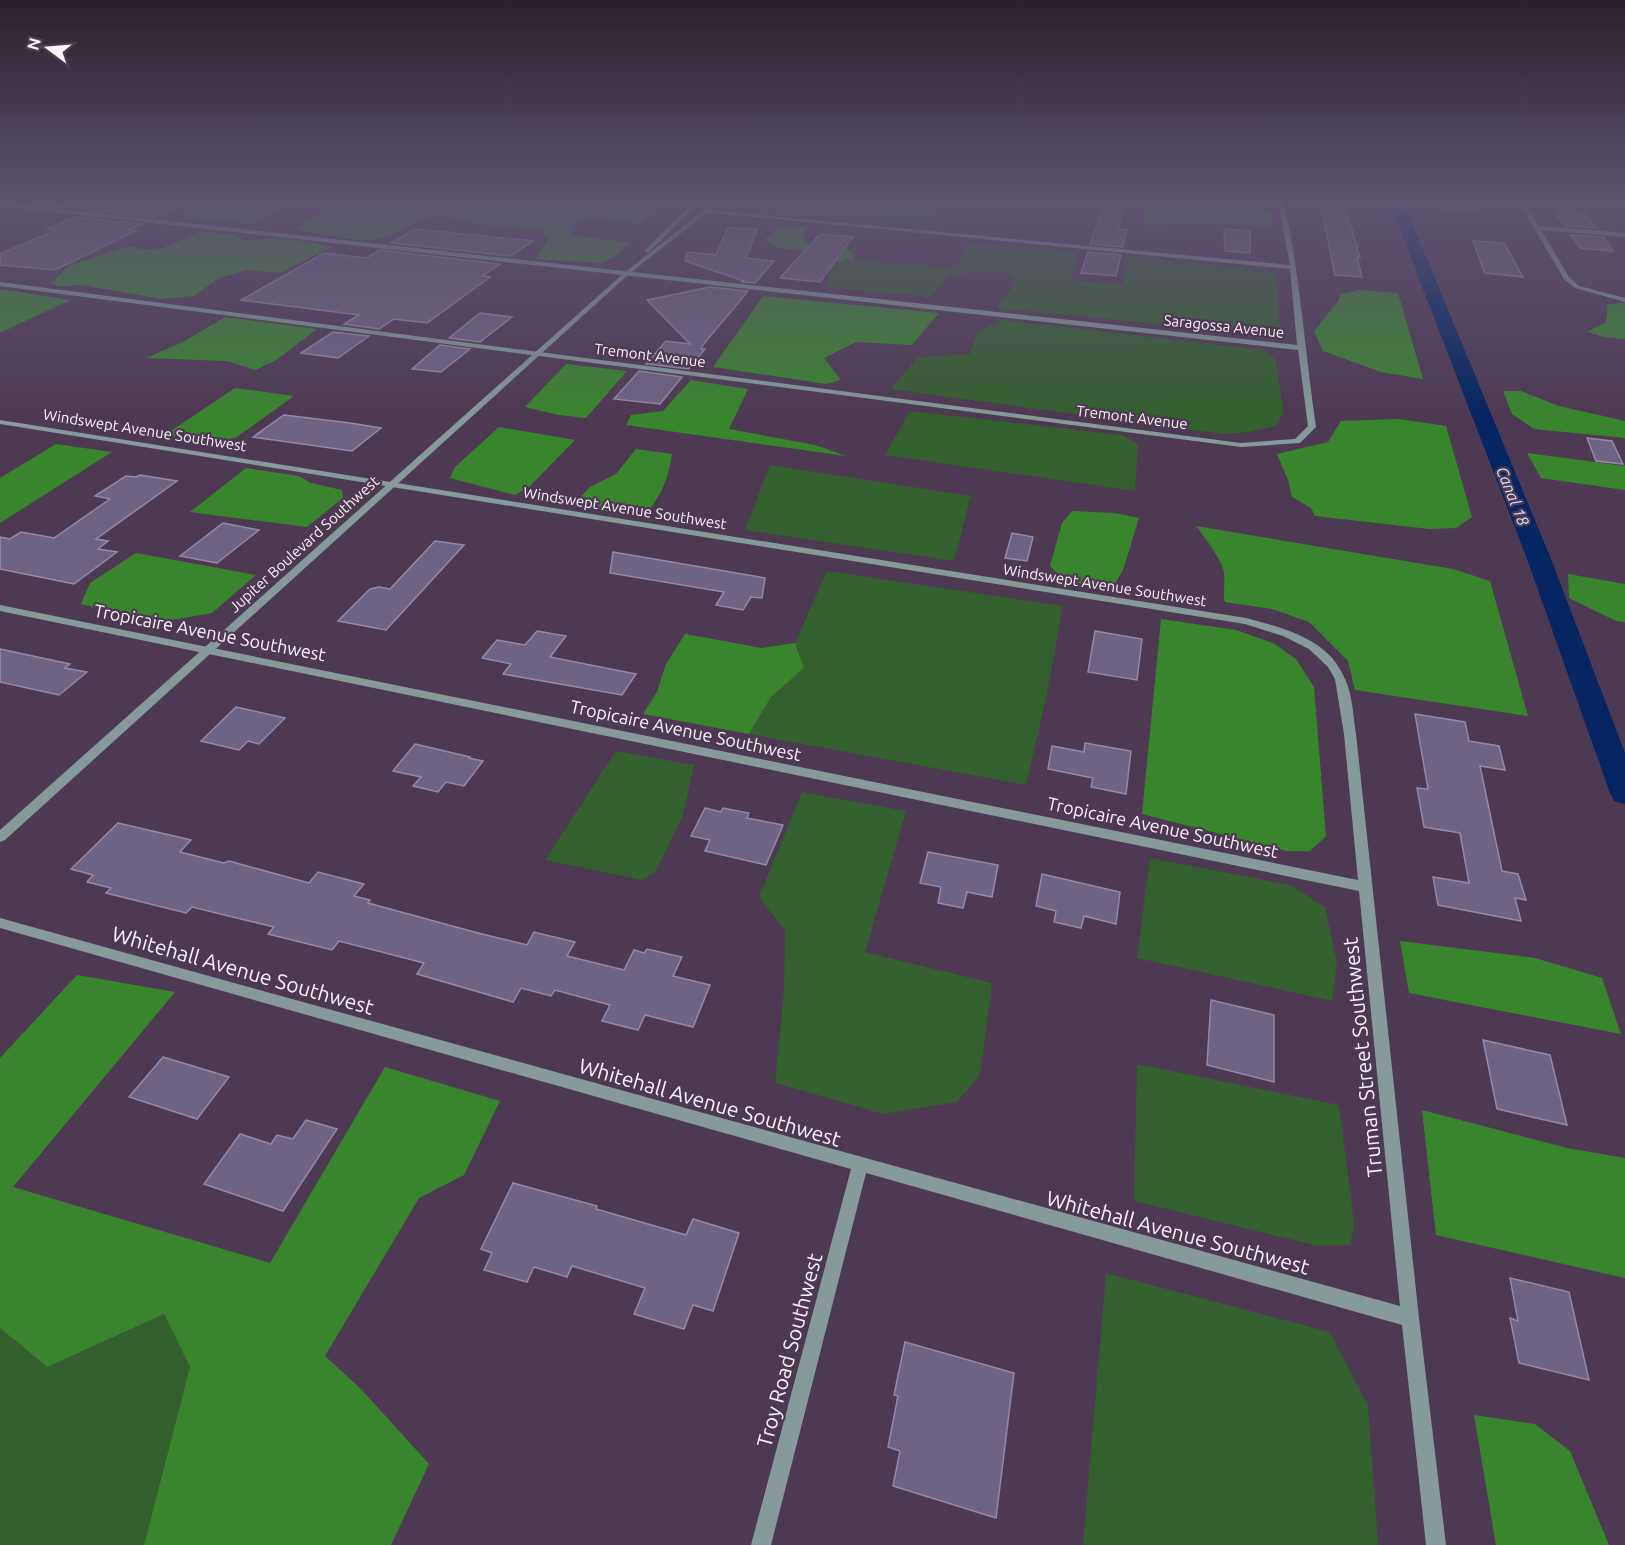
<svg xmlns="http://www.w3.org/2000/svg" width="1625" height="1545" viewBox="0 0 1625 1545" font-family="Ubuntu,sans-serif">
<style>
.green{fill:#345f2e}
.forest{fill:#39852e}
.lines{fill:none;stroke-linecap:round;stroke-linejoin:round}
.canal{fill:#052663;fill-rule:evenodd}
.building{fill:#6f6383;stroke:#9489aa;stroke-width:1.5}
.minor{fill:#869a9b;fill-rule:evenodd}
.tertiary{fill:#869a9b;fill-rule:evenodd}
.labels{text-anchor:middle;dominant-baseline:central;stroke-width:4.5;stroke-linejoin:round;paint-order:stroke}
.far-street-label{font-size:15px;fill:#fcf1fd;stroke:#4e3952}
.far-water-label{font-size:16px;font-style:italic;fill:#d6e4fb;stroke:#4e3952}
.street-label{font-size:18px;fill:#fcf1fd;stroke:#4e3952}
.near-street-label{font-size:21px;fill:#fcf1fd;stroke:#4e3952}
</style>
<rect width="100%" height="100%" fill="#4e3952"/>
<g class="green">
<polygon points="744,201 1042,201 1040,211 939,205 937,219 925,226 758,211 738,206"/>
<polygon points="970,243 1080,252 1070,280 1123,285 1127,256 1263,270 1276,275 1280,330 1267,335 996,308 1017,281 1003,271 963,273 948,276 931,297 826,287 833,265 847,259 954,268"/>
<polygon points="1002,320 1263,350 1275,359 1284,413 1275,426 1249,432 1223,434 891,389 918,357 970,354 978,331"/>
<polygon points="910,411 1122,435 1138,444 1135,491 885,455"/>
<polygon points="770,465 971,496 954,561 745,530"/>
<polygon points="827,571 1063,606 1046,698 1026,785 749,734 771,697 804,668 795,643"/>
<polygon points="616,751 694,765 683,815 655,873 642,880 545,860"/>
<polygon points="802,792 906,811 865,952 992,983 980,1075 957,1102 883,1114 775,1083 784,991 785,931 759,897"/>
<polygon points="1150,858 1290,885 1325,907 1337,962 1332,1001 1137,958"/>
<polygon points="1137,1064 1339,1105 1354,1224 1350,1245 1318,1246 1134,1201"/>
<polygon points="1106,1273 1330,1332 1368,1406 1378,1545 1083,1545"/>
<polygon points="163,1313 190,1367 144,1545 0,1545 0,1328 47,1367"/>
</g>
<g class="forest">
<path d="M204 201H589L658 209 641 224 589 217 571 226 573 235 630 243 616 256 602 263 535 259 550 238 541 230 470 223C454 217 432 213 416 222 401 229 391 239 373 240 351 241 326 234 304 231L297 228 330 206 298 202 253 224 184 218Z"/>
<path d="M1147 201C1182 201 1241 199 1272 213V226L1210 223 1146 225 1142 220Z"/>
<path d="M1428 202C1446 204 1464 202 1481 207L1478 213C1465 212 1435 212 1425 206Z"/>
<polygon points="778,226 808,227 803,234 806,244 852,250 854,260 847,259 839,263 831,254 780,248 765,240"/>
<path d="M201 231 235 235 244 241C274 237 302 239 331 247L280 273 247 270 219 278 194 296 162 299 82 285 60 286 50 284 69 266 110 252 131 246 144 250 163 248Z"/>
<polygon points="0,289 70,300 0,333"/>
<polygon points="1360,290 1398,293 1423,379 1381,372 1323,351 1314,331 1338,301 1341,294"/>
<polygon points="763,296 939,313 912,345 856,342 824,358 841,380 826,384 713,367"/>
<polygon points="1625,303 1625,339 1604,337 1587,332 1606,322 1608,304"/>
<polygon points="225,317 317,329 275,361 255,370 227,361 146,358 183,342"/>
<polygon points="566,364 627,371 586,418 559,415 525,407"/>
<polygon points="691,380 748,389 729,429 815,445 846,456 626,425 631,415 663,411"/>
<polygon points="235,388 294,396 237,437 215,444 165,435"/>
<polygon points="1503,391 1521,391 1559,406 1625,421 1625,438 1534,429 1512,414"/>
<polygon points="1399,419 1446,426 1472,517 1456,528 1429,529 1315,516 1311,508 1292,497 1288,480 1277,454 1328,442 1341,421"/>
<polygon points="499,427 575,440 530,486 515,495 450,478 455,467"/>
<polygon points="56,444 112,452 0,523 0,478"/>
<path d="M636 449 672 454C669 477 662 493 648 512 624 513 597 513 575 502L590 487 616 474Z"/>
<polygon points="1527,453 1625,466 1625,490 1541,478"/>
<polygon points="246,468 299,476 311,483 342,490 343,498 307,527 190,512"/>
<polygon points="1072,511 1115,513 1139,518 1123,570 1115,584 1092,585 1065,581 1050,566 1062,523"/>
<path d="M1196 526 1453 569 1490 581 1528 716 1355 690 1348 661 1309 622 1272 609 1225 602C1222 592 1226 583 1224 573 1222 559 1204 537 1196 526Z"/>
<polygon points="136,553 256,575 212,613 178,619 149,620 81,604 90,583"/>
<polygon points="1568,574 1625,584 1625,622 1616,621 1569,598"/>
<polygon points="1161,619 1236,630 1273,643 1296,659 1314,687 1326,836 1310,851 1287,851 1142,814"/>
<polygon points="685,634 762,648 795,643 804,668 771,697 749,734 643,714 657,692 666,664"/>
<polygon points="1400,941 1535,958 1602,978 1621,1034 1409,993"/>
<polygon points="77,975 175,992 13,1187 270,1263 385,1067 500,1101 464,1175 419,1198 325,1356 361,1389 429,1464 391,1545 144,1545 190,1367 164,1314 47,1367 0,1328 0,1058"/>
<polygon points="1422,1110 1567,1148 1625,1158 1625,1278 1436,1235"/>
<polygon points="1474,1415 1535,1424 1570,1451 1609,1545 1496,1545"/>
</g>
<g class="lines">
<polygon class="canal" points="1389,201 1403,201 1551,559 1625,753 1625,804 1614,801 1610,793 1527,559"/>
</g>
<g class="building">
<polygon points="113,201 191,201 156,217 91,210"/>
<polygon points="1105,201 1126,201 1118,229 1127,230 1123,247 1090,244"/>
<polygon points="1320,201 1344,202 1360,258 1357,258 1362,277 1335,275"/>
<polygon points="1554,210 1584,212 1596,228 1565,226"/>
<polygon points="75,217 142,224 129,230 136,231 55,270 0,265 0,254 56,230 47,229"/>
<polygon points="728,228 757,229 746,258 774,261 755,283 741,282 744,281 685,261 687,252 716,255"/>
<polygon points="414,229 533,241 511,256 391,243"/>
<polygon points="1224,229 1250,231 1250,253 1225,251"/>
<polygon points="820,234 853,237 820,282 780,278"/>
<polygon points="1571,235 1603,237 1613,251 1580,248"/>
<polygon points="1473,241 1504,243 1523,277 1485,273"/>
<polygon points="379,250 500,264 483,276 490,277 427,323 394,319 379,329 344,324 359,315 241,300 324,253 367,258"/>
<polygon points="1088,252 1121,255 1116,276 1081,273"/>
<polygon points="710,287 748,291 703,345 701,349 705,349 689,369 646,364 666,341 690,344 647,300"/>
<polygon points="480,313 512,317 480,342 449,338"/>
<polygon points="333,332 369,336 338,358 301,353"/>
<polygon points="440,345 470,349 441,372 412,369"/>
<polygon points="639,371 682,377 660,404 614,399"/>
<polygon points="284,415 350,423 381,428 352,451 253,437"/>
<polygon points="1587,438 1612,441 1623,464 1596,461"/>
<polygon points="140,475 177,481 96,539 108,541 98,549 117,552 74,584 0,569 0,537 10,539 21,532 54,538 110,499 95,496 126,476 136,477"/>
<polygon points="223,523 259,530 217,563 180,556"/>
<polygon points="1012,533 1033,537 1027,561 1005,558"/>
<polygon points="435,541 464,545 386,630 338,621 370,589 379,587 390,589"/>
<polygon points="613,552 765,578 762,598 751,597 743,610 716,605 724,592 610,573"/>
<polygon points="537,631 566,636 550,657 636,674 622,695 503,674 511,664 482,658 497,640 525,645"/>
<polygon points="1095,631 1142,639 1137,680 1088,672"/>
<polygon points="0,649 70,664 65,668 87,672 59,695 0,682"/>
<polygon points="236,707 285,718 259,744 248,741 239,750 201,741"/>
<polygon points="1415,714 1465,722 1469,741 1499,746 1505,770 1480,766 1502,871 1518,874 1526,900 1515,898 1521,921 1438,905 1433,877 1469,883 1460,833 1424,827 1417,788 1428,789"/>
<polygon points="1085,743 1131,751 1126,794 1091,787 1093,778 1048,769 1052,746 1084,752"/>
<polygon points="415,744 470,757 469,758 483,761 464,786 446,782 438,792 413,786 421,777 393,771"/>
<polygon points="705,808 721,812 723,808 749,813 747,818 783,825 766,865 705,851 710,840 691,836"/>
<polygon points="118,823 191,840 180,852 224,863 229,861 309,883 318,872 364,884 354,896 370,900 368,903 478,933 527,945 534,932 575,942 567,956 624,970 634,950 644,953 647,949 682,957 673,976 710,985 693,1027 645,1015 638,1030 602,1021 610,1005 555,990 551,996 521,988 513,1002 417,974 424,963 339,941 332,950 268,934 274,927 192,907 186,913 106,893 111,888 87,882 93,875 71,869"/>
<polygon points="928,852 998,865 992,897 967,892 963,908 938,903 941,887 920,883"/>
<polygon points="1042,874 1120,892 1116,924 1084,916 1081,928 1054,922 1056,911 1036,906"/>
<polygon points="1211,1000 1274,1015 1274,1082 1207,1065"/>
<polygon points="1483,1040 1550,1055 1567,1125 1497,1109"/>
<polygon points="163,1057 229,1077 197,1119 129,1097"/>
<polygon points="306,1120 337,1129 283,1211 204,1184 240,1134 271,1144 277,1135 293,1139"/>
<polygon points="513,1183 597,1206 596,1209 686,1235 693,1219 739,1233 713,1311 693,1305 684,1329 634,1314 645,1288 572,1266 567,1277 534,1267 527,1282 484,1270 492,1253 481,1249"/>
<polygon points="1510,1278 1569,1292 1589,1380 1519,1363 1510,1318 1518,1321"/>
<polygon points="905,1342 1014,1373 996,1518 893,1486 900,1451 888,1447 898,1396 894,1395"/>
</g>
<g class="lines">
<g class="minor">
<path d="M71 201H79L60 209 1297 345 1290 269 704 212 707 210 1290 265 1279 206 1224 201 1279 203 1278 201H1284C1300 275 1305 352 1316 427L1300 443 1241 447 0 286V282L1241 443 1295 439 1308 426 1298 350 0 206V202L53 208Z"/>
<polygon points="1518,201 1524,201 1539,226 1625,233 1625,237 1541,230 1569,277 1579,286 1625,298 1625,302 1575,288 1564,279"/>
<path d="M0 420 1246 618C1284 628 1329 639 1345 679 1353 696 1353 716 1356 734L1419 1318 1446 1545H1426L1402 1325 866 1173 771 1545H751L851 1169 0 928V918L1400 1306 1359 891 0 611V605L1358 880 1344 734 1335 679 1328 667 1309 649 1283 636 1245 624 0 424Z"/>
</g>
<g class="tertiary">
<polygon points="695,201 701,201 649,252 645,252 645,250"/>
<polygon points="716,201 722,201 629,274 5,840 0,842 0,830 625,272"/>
</g>
</g>
<linearGradient id="sky" x2="0" y2="1"><stop stop-color="#2b1f2d"/><stop offset="0.48" stop-color="#5d5471"/><stop offset="1" stop-color="#5d5471" stop-opacity="0"/></linearGradient>
<rect width="1625" height="417" fill="url(#sky)"/>
<g class="labels">
<g class="far-street-label">
<text transform="translate(1224 326) rotate(6)">Saragossa Avenue</text>
<text transform="translate(650 355) rotate(7)">Tremont Avenue</text>
<text transform="translate(1132 417) rotate(7)">Tremont Avenue</text>
<text transform="translate(145 430) rotate(9)">Windswept Avenue Southwest</text>
<text transform="translate(625 508) rotate(9)">Windswept Avenue Southwest</text>
<text transform="translate(304 544) rotate(-42)">Jupiter Boulevard Southwest</text>
<text transform="translate(1105 585) rotate(9)">Windswept Avenue Southwest</text>
</g>
<g class="far-water-label">
<text transform="translate(1513 496) rotate(68)">Canal 18</text>
</g>
<g class="street-label">
<text transform="translate(210 632) rotate(11)">Tropicaire Avenue Southwest</text>
<text transform="translate(686 730) rotate(12)">Tropicaire Avenue Southwest</text>
<text transform="translate(1163 827) rotate(12)">Tropicaire Avenue Southwest</text>
</g>
<g class="near-street-label">
<text transform="translate(243 970) rotate(16)">Whitehall Avenue Southwest</text>
<text transform="translate(1362 1057) rotate(-96)">Truman Street Southwest</text>
<text transform="translate(710 1102) rotate(16)">Whitehall Avenue Southwest</text>
<text transform="translate(1178 1232) rotate(15)">Whitehall Avenue Southwest</text>
<text transform="translate(789 1350) rotate(-75)">Troy Road Southwest</text>
</g>
</g>
<g transform="translate(48 48) rotate(286)" stroke="#4e3952" stroke-width="4.5" paint-order="stroke">
<path d="M0-4.5L10 22L0 15L-10 22Z" fill="#fcf1fd"/>
<text y="-9" font-size="16" font-weight="bold" text-anchor="middle" fill="#fcf1fd">N</text>
</g>
</svg>
